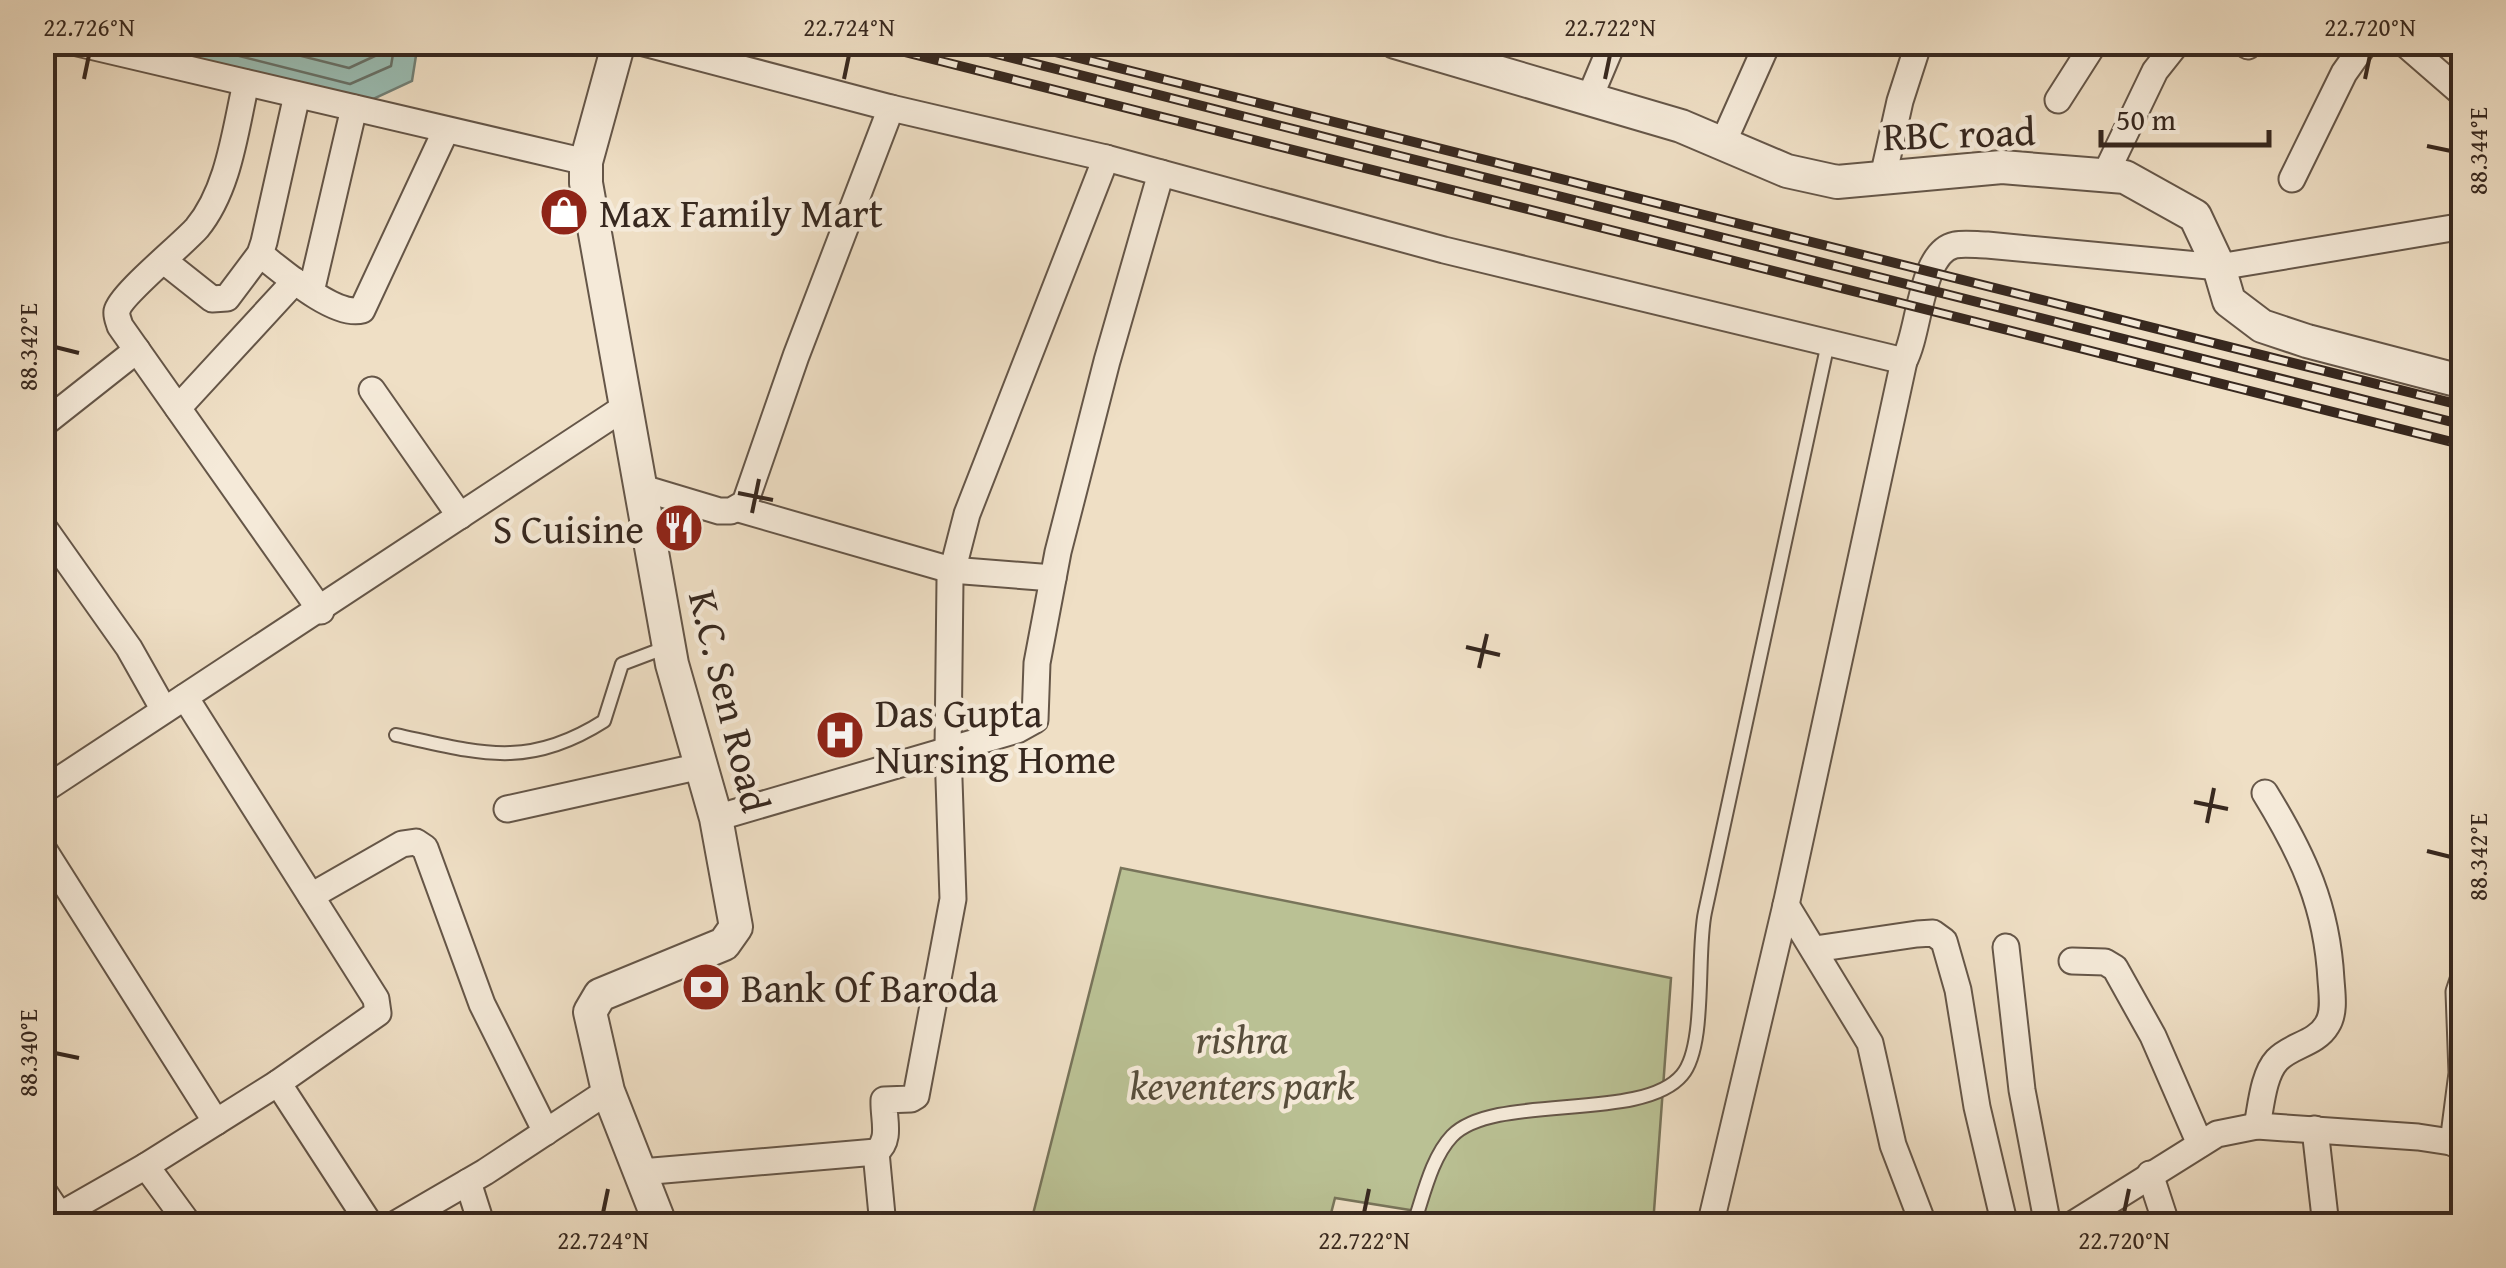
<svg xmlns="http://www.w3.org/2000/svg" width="2506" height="1268" viewBox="0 0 2506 1268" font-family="'Gentium Book Plus',serif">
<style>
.green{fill:#bac194;stroke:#78745a;stroke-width:2.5}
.water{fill:#9abdb3;stroke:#728178;stroke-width:2.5}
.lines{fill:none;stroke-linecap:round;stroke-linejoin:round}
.shore{stroke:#687269;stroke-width:2.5}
.service-casing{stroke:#655648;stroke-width:16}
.minor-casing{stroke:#655648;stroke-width:29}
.tertiary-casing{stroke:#655648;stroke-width:36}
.service{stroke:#f5ead9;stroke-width:12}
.minor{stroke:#f5ead9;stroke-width:25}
.tertiary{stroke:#f5ead9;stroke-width:32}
.rail-casing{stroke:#37281f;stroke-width:10}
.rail{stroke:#f5ead9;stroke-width:6;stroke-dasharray:19;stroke-linecap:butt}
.ticks{fill:none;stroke:#37281f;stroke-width:4}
.labels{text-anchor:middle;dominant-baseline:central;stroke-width:9;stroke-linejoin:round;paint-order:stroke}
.street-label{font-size:40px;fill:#37281f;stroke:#f5ead9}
.poi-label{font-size:40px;fill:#37281f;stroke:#f5ead9;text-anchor:start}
.park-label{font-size:40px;font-style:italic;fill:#584e3c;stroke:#f5ead9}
.neatline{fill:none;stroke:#37281f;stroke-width:4}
.ticks-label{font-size:25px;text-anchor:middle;fill:#37281f}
</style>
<rect width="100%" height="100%" fill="#efdfc5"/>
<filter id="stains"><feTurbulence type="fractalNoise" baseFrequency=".002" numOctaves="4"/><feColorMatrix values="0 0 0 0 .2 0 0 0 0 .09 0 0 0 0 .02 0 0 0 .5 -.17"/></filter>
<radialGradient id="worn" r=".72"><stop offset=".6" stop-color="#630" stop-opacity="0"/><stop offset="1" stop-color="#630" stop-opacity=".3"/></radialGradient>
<polygon class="green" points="1121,868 1671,978 1653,1225 1503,1225 1335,1198 1328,1225 1030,1226"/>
<polygon class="water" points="92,43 418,43 412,81 354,108"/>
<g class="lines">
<g class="shore">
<polyline points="184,42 350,84 391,66 395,42"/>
<polyline points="246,42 349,68 377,55 380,42"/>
</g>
<g class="service-casing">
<g id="service">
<path d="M396 735C479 753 527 770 604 721L622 664 667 647"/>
<path d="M1413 1226C1423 1198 1431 1158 1452 1136 1495 1092 1642 1123 1682 1075 1707 1046 1696 953 1705 912 1745 722 1788 533 1828 343"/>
</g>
</g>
<g class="minor-casing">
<g id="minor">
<polyline points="73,42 586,162"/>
<polyline points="640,42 891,108"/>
<polyline points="2242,42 2248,46 2249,42"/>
<polyline points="2403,42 2464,95"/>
<path d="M246 83C235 131 229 189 197 228 182 245 120 295 117 311 116 316 119 322 120 326L321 611"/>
<polyline points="1589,99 1613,42"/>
<polyline points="2058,100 2095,42"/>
<polyline points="1722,145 1768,42"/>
<polyline points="2105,175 2155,71 2178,42"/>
<polyline points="1883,177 1900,101 1919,42"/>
<polyline points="2292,179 2344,73 2366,42"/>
<path d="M260 254C282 271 335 318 362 310L446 130"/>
<polyline points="164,261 212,299 227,298 260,254 264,242 297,95"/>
<polyline points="311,292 354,108"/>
<polyline points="372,390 460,516"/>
<polyline points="178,408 295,281"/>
<polyline points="42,425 137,350"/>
<polyline points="639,487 719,511 731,511 745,503 796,356 891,108 1106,158 1444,250 1904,361"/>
<polyline points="739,509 951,570 1053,578"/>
<polyline points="42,525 129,648 164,710"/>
<polyline points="42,791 625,407"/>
<polyline points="507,809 701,766"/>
<polyline points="716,818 1017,730 1035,720 1037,663 1058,552 1107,361 1161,173"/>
<polyline points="42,847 216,1122"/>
<polyline points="311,896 402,844 416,842 425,848 482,1004 546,1132"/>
<polyline points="1786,905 1870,1043 1893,1145 1924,1226"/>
<polyline points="2006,947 2022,1090 2048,1226"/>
<polyline points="1815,949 1917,934 1933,933 1944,941 1958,990 1977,1107 2005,1226"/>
<polyline points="2072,961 2105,962 2115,968 2153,1036 2200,1144"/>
<polyline points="278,1083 371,1226"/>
<path d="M2257 1126C2261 1107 2263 1075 2277 1060 2291 1045 2316 1044 2327 1025 2335 1013 2332 994 2331 980 2327 906 2303 855 2265 793"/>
<polyline points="2315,1129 2326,1226"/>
<polyline points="2453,1143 2462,1073 2459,992 2464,977"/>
<polyline points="876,1152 883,1226"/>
<polyline points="146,1166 190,1226"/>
<path d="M641 1172 876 1152C892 1140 883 1118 884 1100L911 1099 916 1096 953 899 948 750 950 580 967 514 1106 158"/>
<polyline points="2150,1174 2167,1226"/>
<polyline points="468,1182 482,1226"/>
<polyline points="42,1189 67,1226"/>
<polyline points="60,1215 146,1166 278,1083 378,1013 376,999 185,697"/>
<polyline points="392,1226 485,1172 608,1091"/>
<path d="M1710 1226 1786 905 1904 361C1920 332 1920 252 1955 245 1965 243 1977 245 1987 245L2219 267 2464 226"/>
<polyline points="2070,1226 2217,1134 2257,1126 2418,1137 2464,1144"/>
</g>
</g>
<g class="tertiary-casing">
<g id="tertiary">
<polyline points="619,42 586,162 586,183 672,664 716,818 736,927 724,944 600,995 590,1012 608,1091 661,1226"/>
<polyline points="1395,42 1681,126 1787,171 1837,182 2002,167 2125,177 2195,216 2219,267 2229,301 2262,326 2307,341 2464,382"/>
</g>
</g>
<use href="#service" class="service"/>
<use href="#minor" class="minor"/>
<use href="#tertiary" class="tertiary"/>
<g class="rail-casing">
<g id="rail">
<polyline points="865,42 2464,445"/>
<polyline points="949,42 2464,425"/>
<polyline points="1016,42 2464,406"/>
</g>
</g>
<use href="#rail" class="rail"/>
</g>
<path class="ticks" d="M84 79 89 55M844 79 849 55M1605 79 1610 55M2365 79 2370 55M2427 146 2451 151M55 347 79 353M738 493 773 500M752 513 759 479M1466 647 1500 655M1479 668 1487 634M2194 802 2228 809M2207 823 2214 788M2427 851 2451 857M55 1053 79 1058M603 1213 608 1189M1364 1213 1369 1189M2124 1213 2129 1189"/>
<defs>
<g id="shop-disc" transform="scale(2.5)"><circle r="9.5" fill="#8f2418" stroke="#f5ead9"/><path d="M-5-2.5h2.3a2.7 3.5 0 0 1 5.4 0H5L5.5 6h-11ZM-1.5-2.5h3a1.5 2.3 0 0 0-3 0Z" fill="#fff"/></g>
<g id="restaurant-disc" transform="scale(2.5)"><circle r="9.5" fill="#8f2418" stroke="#f5ead9"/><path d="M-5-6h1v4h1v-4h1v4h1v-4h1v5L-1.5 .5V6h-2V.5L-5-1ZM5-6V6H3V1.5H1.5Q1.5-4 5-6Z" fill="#fff"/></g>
<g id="hospital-disc" transform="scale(2.5)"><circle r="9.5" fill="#8f2418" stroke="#f5ead9"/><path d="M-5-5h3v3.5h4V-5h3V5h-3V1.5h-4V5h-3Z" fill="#fff"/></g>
<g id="bank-disc" transform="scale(2.5)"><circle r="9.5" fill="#8f2418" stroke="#f5ead9"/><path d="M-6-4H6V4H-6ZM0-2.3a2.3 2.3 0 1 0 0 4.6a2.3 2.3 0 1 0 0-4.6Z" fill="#fff"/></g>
</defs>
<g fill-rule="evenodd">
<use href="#shop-disc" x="564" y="212"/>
<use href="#restaurant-disc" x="679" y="528"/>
<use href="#hospital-disc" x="840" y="735"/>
<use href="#bank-disc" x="706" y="987"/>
</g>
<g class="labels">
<g class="street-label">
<text transform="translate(1959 133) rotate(-2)">RBC road</text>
<text transform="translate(730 701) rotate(76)">K.C. Sen Road</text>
</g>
<g class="poi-label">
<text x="599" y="212">Max Family Mart</text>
<text x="644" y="528" text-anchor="end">S Cuisine</text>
<text x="875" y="712">Das Gupta<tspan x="875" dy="46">Nursing Home</tspan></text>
<text x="741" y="987">Bank Of Baroda</text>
</g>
<g class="park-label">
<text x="1242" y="1038">rishra<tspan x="1242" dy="46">keventers park</tspan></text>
</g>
</g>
<rect width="2506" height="1268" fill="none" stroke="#efdfc5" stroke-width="110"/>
<path d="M2101 130v15h168v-15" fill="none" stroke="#37281f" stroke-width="5"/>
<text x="2116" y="130" font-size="30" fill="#37281f" stroke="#f5ead9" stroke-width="8" paint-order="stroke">50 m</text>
<rect x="55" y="55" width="2396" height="1158" class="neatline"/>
<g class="ticks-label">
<text x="89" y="36">22.726°N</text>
<text x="849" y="36">22.724°N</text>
<text x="1610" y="36">22.722°N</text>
<text x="2370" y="36">22.720°N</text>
<text transform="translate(2478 151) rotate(-90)" y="9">88.344°E</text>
<text transform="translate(28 347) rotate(-90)" y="9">88.342°E</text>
<text transform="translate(2478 857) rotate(-90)" y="9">88.342°E</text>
<text transform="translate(28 1053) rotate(-90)" y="9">88.340°E</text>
<text x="603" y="1249">22.724°N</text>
<text x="1364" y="1249">22.722°N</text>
<text x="2124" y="1249">22.720°N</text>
</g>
<rect width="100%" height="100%" filter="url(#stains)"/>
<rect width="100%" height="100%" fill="url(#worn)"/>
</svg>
